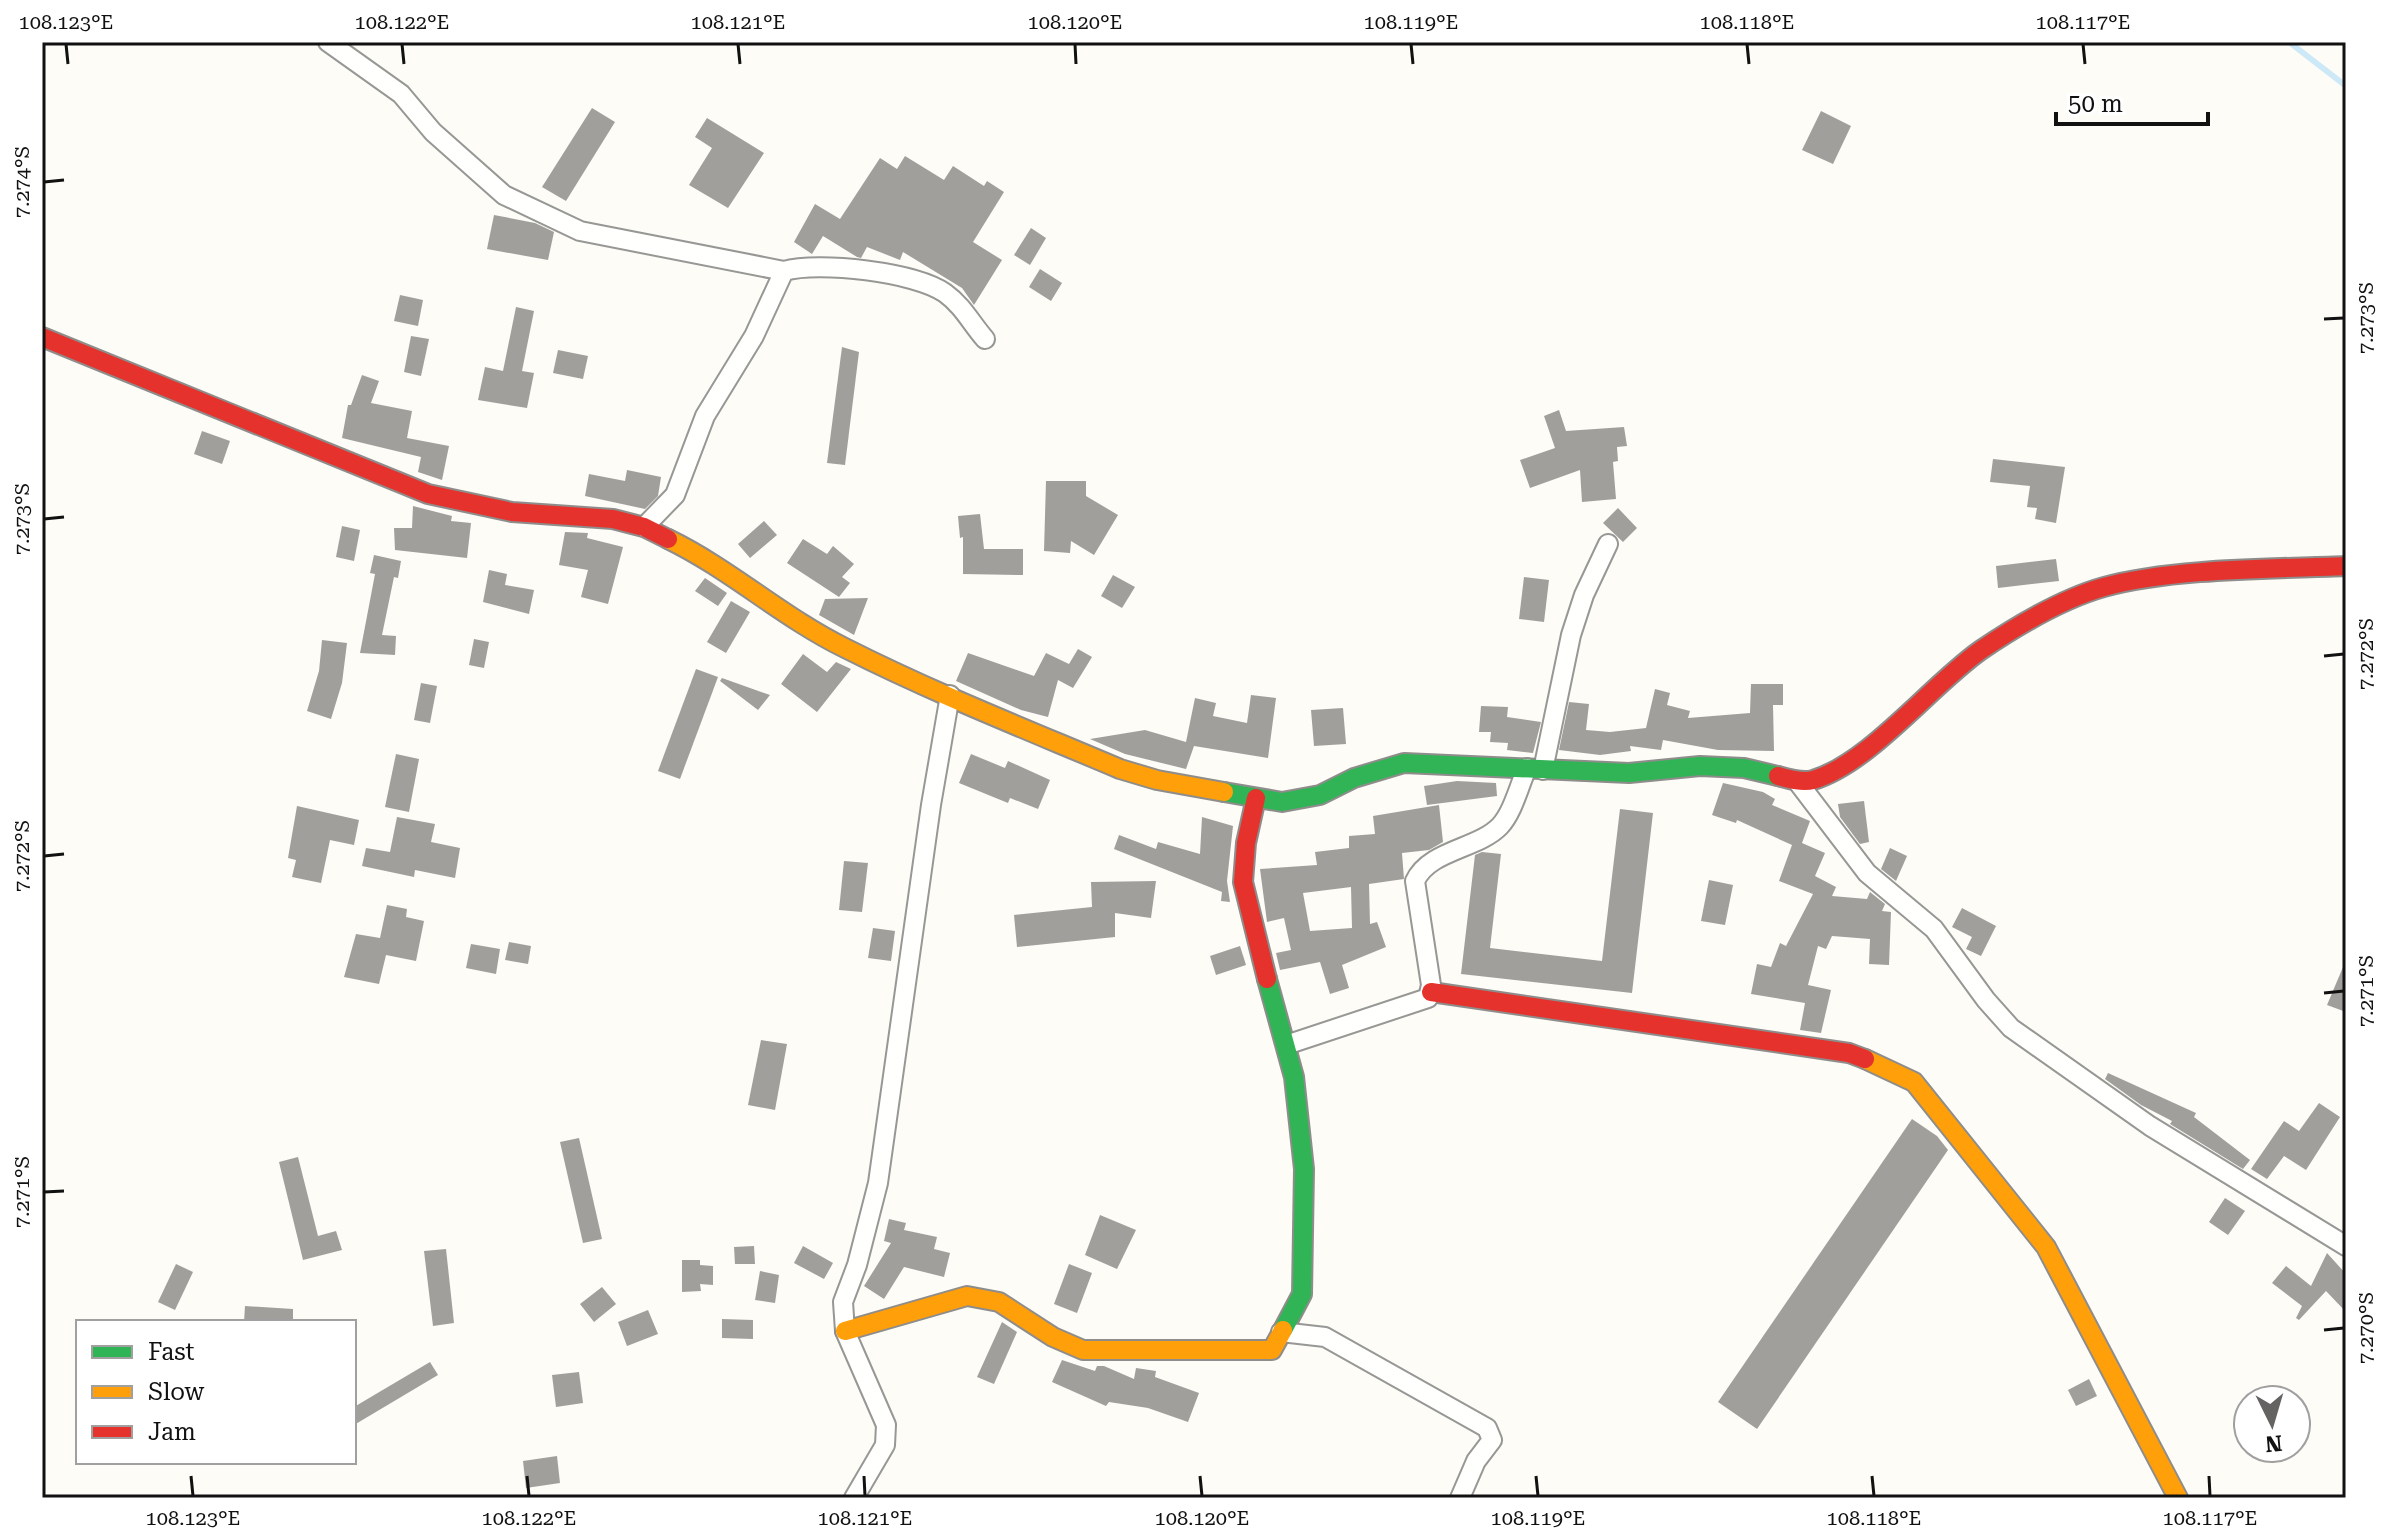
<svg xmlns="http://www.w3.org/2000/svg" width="2388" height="1540" viewBox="0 0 2388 1540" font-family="'Roboto Serif',serif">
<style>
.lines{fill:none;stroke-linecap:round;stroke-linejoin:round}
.stream{stroke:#cde8f7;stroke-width:6}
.building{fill:#a19f9c;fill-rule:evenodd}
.street-casing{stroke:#979795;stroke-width:22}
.fast-casing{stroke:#8e8d8b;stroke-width:22}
.slow-casing{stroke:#8e8d8b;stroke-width:22}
.jam-casing{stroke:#8e8d8b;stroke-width:22}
.street{stroke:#fffffe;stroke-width:18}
.fast{stroke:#30b455;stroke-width:18}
.slow{stroke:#ff9f0a;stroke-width:18}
.jam{stroke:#e5322d;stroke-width:18}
.ticks{fill:none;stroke:#111;stroke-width:3}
.neatline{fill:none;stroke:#111;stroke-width:3}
.ticks-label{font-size:20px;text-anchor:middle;fill:#111}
</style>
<rect width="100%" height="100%" fill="#fdfcf7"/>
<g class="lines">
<polyline class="stream" points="2289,42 2346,86"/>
</g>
<g class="building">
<polygon points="592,108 615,122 566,201 542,187"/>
<polygon points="1821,111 1851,126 1833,164 1802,150"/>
<polygon points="707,118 764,153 728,208 689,185 712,148 695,137"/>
<polygon points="905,156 944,180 953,166 984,186 987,181 1004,192 973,242 1002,260 974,305 962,288 903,252 900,260 867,247 861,258 857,257 823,236 812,254 794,242 815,204 840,219 880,158 897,169"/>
<polygon points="494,215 535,223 554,232 548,260 487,249"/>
<polygon points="1031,228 1046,238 1030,265 1014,255"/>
<polygon points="1040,269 1062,283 1051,301 1029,287"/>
<polygon points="400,295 423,300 418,326 394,321"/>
<polygon points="516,307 534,311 522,371 534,373 527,408 478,400 485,367 503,371"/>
<polygon points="411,336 429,339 421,376 404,372"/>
<polygon points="842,347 859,352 845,465 827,463"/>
<polygon points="558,350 588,356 583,379 553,373"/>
<polygon points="362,375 379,381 371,403 412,411 407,438 449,446 442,480 418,472 421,457 342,438 348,405 351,405"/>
<polygon points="1559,410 1566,431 1624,427 1627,446 1617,447 1618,461 1613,462 1616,499 1582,502 1580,470 1530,488 1520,460 1555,448 1544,416"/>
<polygon points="202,431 230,441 222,464 194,454"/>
<polygon points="1993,459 2065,467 2056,523 2035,519 2037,508 2027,507 2030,486 1990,482"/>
<polygon points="627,470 661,477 658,496 645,509 585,496 589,474 625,481"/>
<polygon points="1046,481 1086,481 1086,496 1118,515 1094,555 1071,541 1070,553 1044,551"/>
<polygon points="413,506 452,516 451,521 471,523 467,558 395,550 394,528 412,528"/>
<polygon points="1618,508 1637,528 1623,542 1603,523"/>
<polygon points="980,514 984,549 1023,549 1023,575 963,574 963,537 960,538 958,516"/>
<polygon points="764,521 777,535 750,558 738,544"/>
<polygon points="342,526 360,530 354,561 336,557"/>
<polygon points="565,532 588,533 587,538 623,547 608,604 581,597 588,570 559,565"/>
<polygon points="803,539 827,554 833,546 854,564 842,577 850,583 839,597 787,563"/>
<polygon points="374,555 401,561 398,578 394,577 382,635 396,636 395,655 360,653 375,574 370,573"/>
<polygon points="2056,559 2059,581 1998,588 1996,566"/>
<polygon points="489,570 507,574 505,585 534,590 529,614 483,602"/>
<polygon points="1113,575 1135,587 1122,608 1101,596"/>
<polygon points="1524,577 1549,580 1544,622 1519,619"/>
<polygon points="705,578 727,593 718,606 695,591"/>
<polygon points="868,598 854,635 819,615 825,599"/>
<polygon points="731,601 750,612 726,653 707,642"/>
<polygon points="474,639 489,642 484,668 469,665"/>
<polygon points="322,640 347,643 342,683 331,719 307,711 319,671"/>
<polygon points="1078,649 1092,657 1073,688 1058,680 1048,717 1021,710 956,681 968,653 1034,676 1046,653 1069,664"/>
<polygon points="803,654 827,672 836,662 851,669 817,712 781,684"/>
<polygon points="696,669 718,677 680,779 658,771"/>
<polygon points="722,678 770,695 758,710 720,681"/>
<polygon points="421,683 437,686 430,723 414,720"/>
<polygon points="1751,684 1783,684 1783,705 1773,705 1774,751 1718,750 1663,740 1661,750 1630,746 1631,751 1600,755 1559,750 1569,702 1589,704 1586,730 1610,732 1646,728 1655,689 1670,693 1667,705 1690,711 1688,718 1750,713"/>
<polygon points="1251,695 1276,698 1268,758 1194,746 1186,769 1125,754 1090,739 1145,730 1186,742 1195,698 1216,703 1213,716 1247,723"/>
<polygon points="1481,706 1508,707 1507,717 1541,722 1533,753 1507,750 1508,743 1490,742 1491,732 1479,732"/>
<polygon points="1343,708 1346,744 1314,746 1311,710"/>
<polygon points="396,754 419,759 409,812 385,807"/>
<polygon points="971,754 1005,768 1008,761 1050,780 1038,809 1010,798 1008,803 959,783"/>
<polygon points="1457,781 1496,783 1497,796 1427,805 1424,786"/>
<polygon points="1723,783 1763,792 1775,799 1772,805 1810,821 1802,843 1825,853 1815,876 1836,887 1832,896 1867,899 1870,892 1885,904 1882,911 1891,912 1889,965 1869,964 1870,939 1832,936 1826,949 1818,946 1808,985 1831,990 1821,1033 1800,1030 1805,1003 1751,994 1757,964 1771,967 1780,943 1786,946 1813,894 1779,881 1792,845 1737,820 1736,823 1712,815"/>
<polygon points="1864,801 1869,842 1860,844 1840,817 1838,804"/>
<path d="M1439 805 1443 842 1429 850 1402 853 1404 879 1369 884 1370 924 1377 922 1386 947 1342 965 1349 988 1330 994 1320 962 1280 970 1276 953 1291 950 1284 918 1267 922 1260 869 1317 865 1315 852 1349 848V836L1375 834 1373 816ZM1351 887 1352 928 1310 931 1303 893Z"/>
<polygon points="297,806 359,820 354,845 330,840 321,883 292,877 296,860 288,858"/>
<polygon points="1620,809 1653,813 1632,993 1461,974 1475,855 1482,852 1501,854 1490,948 1602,961"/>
<polygon points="397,817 435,824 431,842 460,848 455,878 415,870 414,877 362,866 366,848 390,852"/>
<polygon points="1202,817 1233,826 1227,881 1230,902 1221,901 1222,892 1114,849 1119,835 1156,849 1158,842 1200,854"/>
<polygon points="1890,848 1907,856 1896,881 1881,869"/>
<polygon points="844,861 868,863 862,912 839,910"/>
<polygon points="1709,880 1733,885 1725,925 1701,921"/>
<polygon points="1156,881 1151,918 1115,913 1115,937 1017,947 1014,915 1092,907 1091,882"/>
<polygon points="387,905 407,909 406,917 424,921 416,961 386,955 379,984 344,977 356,934 380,938"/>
<polygon points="1962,908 1996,926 1981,956 1966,949 1972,937 1952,927"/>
<polygon points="873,928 895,931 891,961 868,958"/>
<polygon points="509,942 531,946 528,964 505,960"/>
<polygon points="471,944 500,949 496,974 466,968"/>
<polygon points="1240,946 1246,965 1216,975 1210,956"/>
<polygon points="2346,960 2346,1012 2327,1005"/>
<polygon points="761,1040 787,1044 775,1110 748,1105"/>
<polygon points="2108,1073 2196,1113 2194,1117 2250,1160 2243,1169 2170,1124 2172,1121 2141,1105 2105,1079"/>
<polygon points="2319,1103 2340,1117 2306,1170 2284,1156 2267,1179 2251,1169 2284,1121 2299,1131"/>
<polygon points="1912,1119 1937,1136 1948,1150 1757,1429 1718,1402"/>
<polygon points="579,1138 602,1239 583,1243 560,1142"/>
<polygon points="298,1157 318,1236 336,1231 342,1250 303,1260 279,1162"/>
<polygon points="2225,1198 2245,1211 2228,1235 2209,1222"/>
<polygon points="1100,1215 1136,1230 1117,1269 1085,1255"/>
<polygon points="889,1219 906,1223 904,1230 937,1237 934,1249 950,1253 944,1277 904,1267 884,1299 864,1286 891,1243 884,1241"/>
<polygon points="754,1246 755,1264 735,1264 734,1247"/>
<polygon points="803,1246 833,1263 824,1279 794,1263"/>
<polygon points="446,1249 454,1323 433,1326 424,1251"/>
<polygon points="2327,1253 2346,1274 2346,1312 2326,1291 2299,1320 2296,1318 2302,1306 2272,1283 2286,1266 2311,1286"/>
<polygon points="682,1260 700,1260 700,1265 713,1266 713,1285 700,1284 701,1291 682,1292"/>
<polygon points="176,1264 193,1272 175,1310 158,1302"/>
<polygon points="1069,1264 1092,1273 1077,1313 1054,1304"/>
<polygon points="760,1271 779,1275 775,1303 755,1300"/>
<polygon points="602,1287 616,1304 594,1322 580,1304"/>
<polygon points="245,1306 293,1309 293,1322 244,1322"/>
<polygon points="648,1310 658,1334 627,1346 618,1322"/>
<polygon points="722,1319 753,1320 753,1339 722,1338"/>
<polygon points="1002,1322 1017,1332 994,1384 977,1377"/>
<polygon points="1062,1360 1095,1371 1097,1366 1104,1366 1134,1379 1136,1368 1156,1371 1155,1377 1199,1393 1188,1422 1148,1408 1109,1402 1106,1406 1052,1382"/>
<polygon points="430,1362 438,1375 354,1425 354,1407"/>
<polygon points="579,1372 583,1403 556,1407 552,1375"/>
<polygon points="2089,1379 2097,1396 2076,1406 2068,1390"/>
<polygon points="557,1456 560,1483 526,1488 523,1461"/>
</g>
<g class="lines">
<g class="street-casing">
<g id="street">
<polyline points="328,42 401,94 433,132 504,195 580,231 784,271"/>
<path d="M644 527 675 495 705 416 754 336 784 271C819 261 915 272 945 293 963 306 971 323 985 339"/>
<polyline points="1543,770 1571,635 1584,595 1608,544"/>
<polyline points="1797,781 1867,873 1934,929 1986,1000 2011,1028 2150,1126 2346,1246"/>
<path d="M1286 1045 1428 998 1431 985 1415 881C1429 850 1478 849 1500 826 1513 812 1519 786 1527 768"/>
<polyline points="1281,1332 1325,1337 1487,1428 1492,1440 1476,1461 1460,1498"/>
<polyline points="854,1498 885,1445 886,1425 845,1331 843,1302 857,1265 878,1183 931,805 950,695"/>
</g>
</g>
<g class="fast-casing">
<g id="fast">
<polyline points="1224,792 1282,802 1320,795 1354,778 1404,763 1629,773 1700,766 1744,768 1778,776"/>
<polyline points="1267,979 1294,1077 1304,1169 1302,1294 1283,1330"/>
</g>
</g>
<g class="slow-casing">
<g id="slow">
<path d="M668 539C730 569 782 617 845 648 934 693 1028 730 1120 769L1157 780 1224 792"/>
<polyline points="1865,1059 1914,1082 2046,1247 2178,1498"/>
<polyline points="845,1331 967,1296 999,1302 1053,1337 1083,1350 1272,1350 1283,1330"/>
</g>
</g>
<g class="jam-casing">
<g id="jam">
<polyline points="42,337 428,494 512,512 613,519 644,527 668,539"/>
<path d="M1778 776C1789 779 1802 783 1813 780 1870 763 1931 685 1981 650 2018 625 2061 599 2104 587 2173 568 2274 569 2346 566"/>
<polyline points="1256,798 1246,843 1243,882 1267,979"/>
<polyline points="1431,992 1849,1053 1865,1059"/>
</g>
</g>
<use href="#street" class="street"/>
<use href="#fast" class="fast"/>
<use href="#slow" class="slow"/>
<use href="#jam" class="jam"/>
</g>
<path class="ticks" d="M66 44 68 64M402 44 404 64M738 44 740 64M1075 44 1076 64M1411 44 1413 64M1747 44 1749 64M2083 44 2085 64M44 182 64 180M2324 319 2344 318M44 519 64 517M2324 656 2344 654M44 856 64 854M2324 993 2344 991M44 1192 64 1191M2324 1330 2344 1328M191 1476 193 1496M527 1476 529 1496M864 1476 865 1496M1200 1476 1202 1496M1536 1476 1538 1496M1872 1476 1874 1496M2209 1476 2210 1496"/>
<rect width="2388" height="1540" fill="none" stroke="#ffffff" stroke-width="88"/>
<rect x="76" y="1320" width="280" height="144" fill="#ffffff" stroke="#a0a0a0" stroke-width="2"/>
<rect x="92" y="1346" width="40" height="12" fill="#30b455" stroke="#a0a0a0" stroke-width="2"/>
<text x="148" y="1360" font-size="24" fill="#111111">Fast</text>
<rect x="92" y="1386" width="40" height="12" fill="#ff9f0a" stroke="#a0a0a0" stroke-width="2"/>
<text x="148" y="1400" font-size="24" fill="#111111">Slow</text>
<rect x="92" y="1426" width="40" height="12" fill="#e5322d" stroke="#a0a0a0" stroke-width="2"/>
<text x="148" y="1440" font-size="24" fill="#111111">Jam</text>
<g transform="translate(2272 1424) rotate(175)"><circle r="38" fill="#ffffff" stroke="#a0a0a0" stroke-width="2"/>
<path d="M0-6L14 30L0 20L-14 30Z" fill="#646362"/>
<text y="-12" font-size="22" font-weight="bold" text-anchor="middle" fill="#111111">N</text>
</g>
<path d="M2056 112v12h152v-12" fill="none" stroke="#111111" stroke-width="4"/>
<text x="2068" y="112" font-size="24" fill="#111111" stroke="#ffffff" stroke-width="6" paint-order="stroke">50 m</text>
<rect x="44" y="44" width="2300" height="1452" class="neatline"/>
<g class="ticks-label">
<text x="66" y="29">108.123°E</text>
<text x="402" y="29">108.122°E</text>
<text x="738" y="29">108.121°E</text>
<text x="1075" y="29">108.120°E</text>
<text x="1411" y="29">108.119°E</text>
<text x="1747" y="29">108.118°E</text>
<text x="2083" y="29">108.117°E</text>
<text transform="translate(22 182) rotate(-90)" y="7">7.274°S</text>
<text transform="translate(2366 318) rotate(-90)" y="7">7.273°S</text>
<text transform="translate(22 519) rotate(-90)" y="7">7.273°S</text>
<text transform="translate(2366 654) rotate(-90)" y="7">7.272°S</text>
<text transform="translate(22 856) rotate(-90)" y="7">7.272°S</text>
<text transform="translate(2366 991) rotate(-90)" y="7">7.271°S</text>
<text transform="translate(22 1192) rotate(-90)" y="7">7.271°S</text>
<text transform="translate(2366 1328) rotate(-90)" y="7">7.270°S</text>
<text x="193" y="1525">108.123°E</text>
<text x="529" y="1525">108.122°E</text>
<text x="865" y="1525">108.121°E</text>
<text x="1202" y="1525">108.120°E</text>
<text x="1538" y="1525">108.119°E</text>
<text x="1874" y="1525">108.118°E</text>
<text x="2210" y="1525">108.117°E</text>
</g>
</svg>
